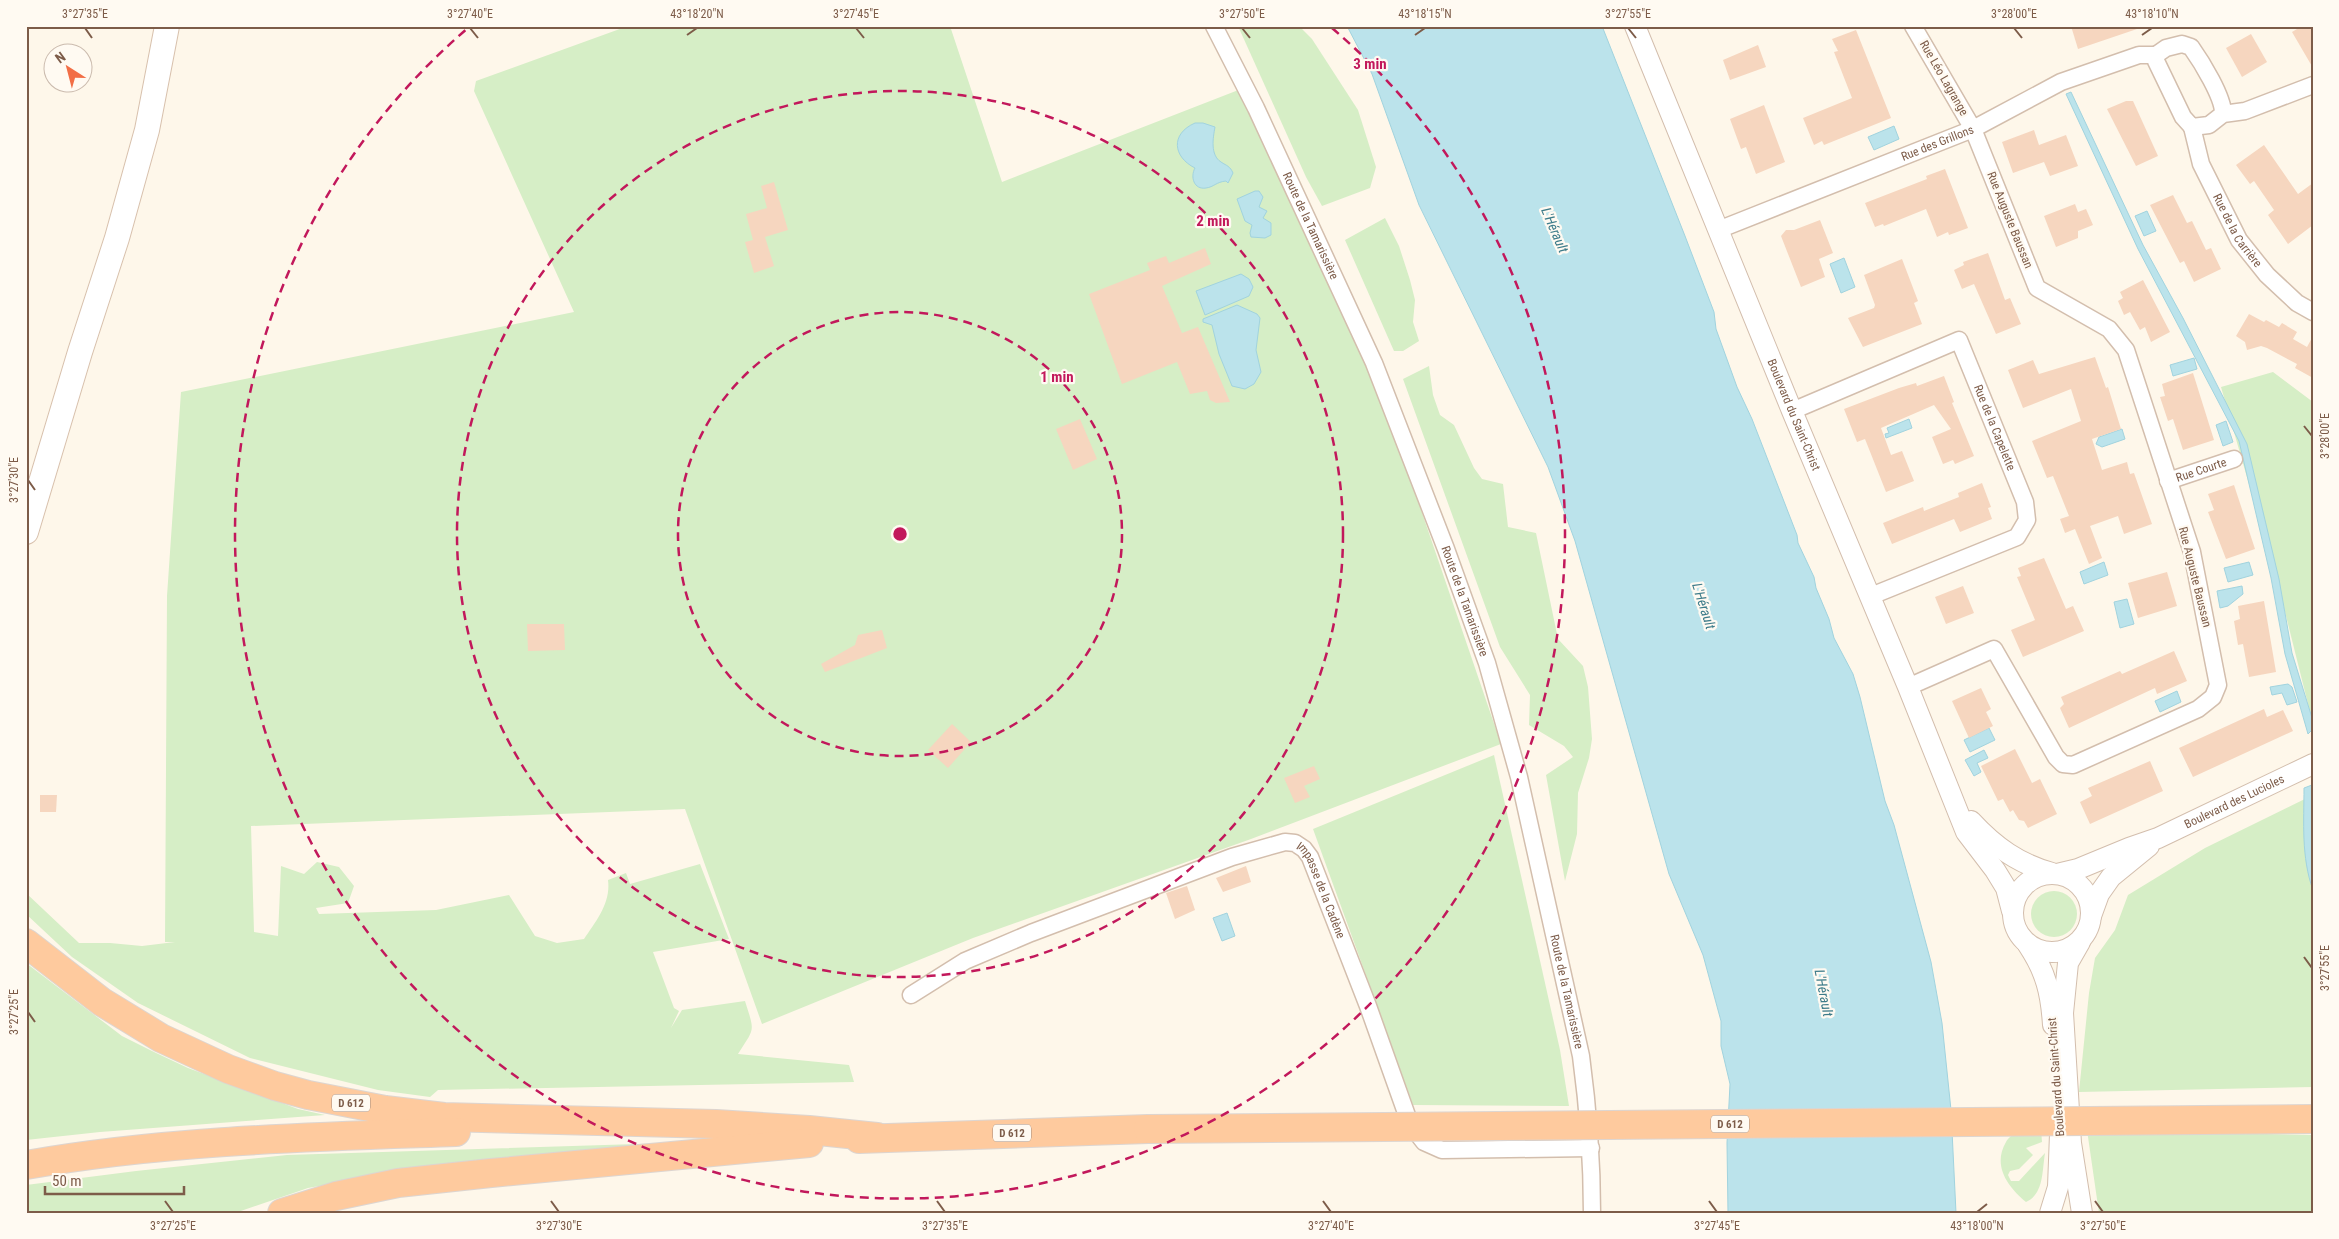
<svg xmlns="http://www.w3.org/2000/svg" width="2339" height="1239" viewBox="0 0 2339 1239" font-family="'Roboto Condensed',sans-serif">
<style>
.green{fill:#d6eec6}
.water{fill:#bbe3eb;stroke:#a1d3de}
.building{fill:#f6d6bf}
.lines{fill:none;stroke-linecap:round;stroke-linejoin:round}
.minor-casing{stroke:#d3bead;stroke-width:19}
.tertiary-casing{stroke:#d3bead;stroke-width:22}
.secondary-casing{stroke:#d8c1ad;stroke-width:26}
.trunk-casing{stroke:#ddd5d0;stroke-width:30}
.minor{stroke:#fff;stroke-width:16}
.tertiary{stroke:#fff;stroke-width:20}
.secondary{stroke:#fff;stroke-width:24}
.trunk{stroke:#feca9e;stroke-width:28}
.trunk-bridge-casing{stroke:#ddd5d0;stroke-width:30;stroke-linecap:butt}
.trunk-bridge{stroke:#feca9e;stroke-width:28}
.ticks{fill:none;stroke:#7d5c49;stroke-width:2}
.ring{fill:none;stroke:#c2185b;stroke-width:2.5;stroke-dasharray:9 6}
.labels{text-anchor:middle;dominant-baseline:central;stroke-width:4.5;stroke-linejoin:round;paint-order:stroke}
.shield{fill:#fffaf2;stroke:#a48b7c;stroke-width:1}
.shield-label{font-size:11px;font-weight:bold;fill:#7d5c49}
.street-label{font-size:12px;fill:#7d5c49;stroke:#fffaf2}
.water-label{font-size:14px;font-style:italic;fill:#3e7c8a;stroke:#fffaf2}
.centre{fill:#c2185b;stroke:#fffaf2;stroke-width:2.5}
.ring-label{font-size:15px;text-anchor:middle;font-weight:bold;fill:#c2185b;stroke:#fffaf2;stroke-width:4.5;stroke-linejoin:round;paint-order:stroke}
.neatline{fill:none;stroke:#7d5c49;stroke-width:2}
.ticks-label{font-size:12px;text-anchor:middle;fill:#7d5c49}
</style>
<rect width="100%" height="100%" fill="#fef7ea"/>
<g class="green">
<path d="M628 26H950L1002 182 1241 89 1376 378 1501 744 1251 839 973 938 762 1024 685 809 251 826 254 932 278 936 281 866 304 874 317 862 339 867 354 886 348 903 316 908 319 914 436 910 509 895 535 936 557 943 584 939C596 921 611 903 608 880L626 873 630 884 700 864 729 939 653 952 674 1008 679 1011 671 1028 682 1010 745 1001C755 1033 755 1027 738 1054L849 1065 854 1082 438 1090 430 1097 378 1090 250 1058 138 1003 72 957 26 914V893L79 943H110L142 946 175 942H165L167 596 181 392 574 312 474 91 476 81Z"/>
<polygon points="1238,26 1299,26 1312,39 1358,110 1376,167 1370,188 1322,206 1306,177"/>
<polygon points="1385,218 1399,246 1410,280 1415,300 1413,322 1419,341 1403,351 1394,351 1345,240"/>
<polygon points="1429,366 1433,395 1440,415 1454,425 1474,468 1482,479 1503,484 1508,527 1536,533 1558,639 1583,666 1588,687 1592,739 1589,758 1578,793 1577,834 1565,881 1546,775 1573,757 1564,746 1529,725 1530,695 1500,647 1403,379"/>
<polygon points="2273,372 2313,402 2313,724 2280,592 2221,387"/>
<polygon points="1494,755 1560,1050 1569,1106 1413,1105 1313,829"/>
<polygon points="2313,795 2313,1087 2079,1092 2089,993 2095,958 2115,930 2128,895 2205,848"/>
<circle cx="2054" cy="914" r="23"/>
<polygon points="26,963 122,1036 154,1052 188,1068 298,1109 325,1115 100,1132 26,1140"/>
<path d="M2021 1129H2041L2042 1142 2026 1148 2033 1155 2019 1169 2010 1171 2008 1175 2011 1181H2019L2045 1153C2042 1171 2044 1194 2026 1202 2008 1187 1992 1166 2006 1142 2008 1137 2016 1133 2021 1129Z"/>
<polygon points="2087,1130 2313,1135 2313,1213 2099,1213"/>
<polygon points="669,1143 418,1168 308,1188 235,1213 26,1213 26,1185 136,1171 287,1155"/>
</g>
<g class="water">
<polygon points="1347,26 1602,26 1685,236 1714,312 1716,329 1737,387 1752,419 1797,535 1798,543 1814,577 1816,588 1829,619 1834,638 1853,674 1860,697 1885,801 1894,825 1931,962 1942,1023 1951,1110 1956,1213 1728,1213 1727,1143 1730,1084 1721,1046 1721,1021 1703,955 1669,874 1575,541 1548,467 1419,205 1372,74"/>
<polygon points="2071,92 2143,245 2183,318 2247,444 2279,579 2292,653 2313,721 2313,729 2308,734 2285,654 2271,578 2239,441 2138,249 2066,94"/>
<path d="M1195 123H1203L1215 127C1213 138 1210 155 1221 162 1227 166 1230 166 1233 173L1228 183 1226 181C1216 182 1214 187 1206 188 1194 190 1190 177 1195 168 1173 157 1170 134 1195 123Z"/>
<polygon points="1894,126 1899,139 1874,150 1868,137"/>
<polygon points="1255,191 1259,191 1263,197 1259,207 1267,211 1263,218 1271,223 1271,235 1265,238 1251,237 1250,233 1252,225 1245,221 1237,199"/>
<polygon points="2147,211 2156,231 2144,236 2135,216"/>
<polygon points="1844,258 1855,287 1841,293 1830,264"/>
<polygon points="1241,274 1249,279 1253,287 1249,296 1205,315 1196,291"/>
<polygon points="1237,305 1257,314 1260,318 1256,350 1261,372 1254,384 1245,389 1232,386 1219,354 1212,325 1203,322 1203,319"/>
<polygon points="2194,358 2197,369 2173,376 2170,365"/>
<polygon points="1909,419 1912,428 1886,438 1885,434 1889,433 1887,428"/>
<polygon points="2226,421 2233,442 2223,446 2216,425"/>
<polygon points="2122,429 2125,439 2102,447 2096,444 2099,437"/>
<polygon points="2104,562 2108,575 2084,584 2080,572"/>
<polygon points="2249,562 2253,575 2228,582 2224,568"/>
<polygon points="2242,586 2243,594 2228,606 2220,608 2217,591"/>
<polygon points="2127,599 2134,624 2120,628 2114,602"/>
<polygon points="2288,684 2292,687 2297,702 2287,705 2282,693 2272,695 2270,687"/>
<polygon points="2177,691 2181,702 2160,712 2155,701"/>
<polygon points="1989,728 1995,740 1970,752 1964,740"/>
<polygon points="1984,750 1988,758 1977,763 1981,772 1974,776 1965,760"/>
<path d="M2312 785 2313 890C2301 857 2304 822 2304 788Z"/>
<polygon points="1227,913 1235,936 1222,941 1213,918"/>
</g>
<g class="building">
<polygon points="2071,26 2136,26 2137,29 2078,49"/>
<polygon points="2302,26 2313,26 2313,68 2292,32"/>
<polygon points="1856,30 1891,118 1824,145 1822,141 1814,145 1803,118 1852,98 1834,52 1838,51 1832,39"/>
<polygon points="2251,34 2267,62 2242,77 2226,48"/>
<polygon points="1758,45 1766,67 1730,80 1723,60"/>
<polygon points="2126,101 2133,101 2158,156 2136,166 2107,109"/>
<polygon points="1764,105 1785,162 1756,174 1746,147 1741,149 1730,119"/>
<polygon points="2034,130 2039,145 2066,135 2078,166 2050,176 2044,162 2013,173 2002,142"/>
<polygon points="2264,145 2298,194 2313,183 2313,225 2288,244 2268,215 2274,210 2254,181 2250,184 2236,165"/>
<polygon points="1945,169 1968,228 1949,235 1948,232 1937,237 1926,209 1884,226 1883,224 1875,227 1865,203 1927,179 1926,176"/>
<polygon points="774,182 788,230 765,237 774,266 754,273 745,242 753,240 746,214 767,208 761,186"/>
<polygon points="2173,195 2187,223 2192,221 2206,250 2211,248 2221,269 2194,282 2184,261 2180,263 2150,205"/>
<polygon points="2075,204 2078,212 2086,209 2093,225 2078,231 2078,238 2056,247 2044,216"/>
<polygon points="1820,220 1833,253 1819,259 1825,277 1801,287 1781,236 1786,230 1794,230"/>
<polygon points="1205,248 1211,264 1162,286 1182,333 1198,327 1230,402 1216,403 1210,400 1207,391 1190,394 1177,362 1122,384 1089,294 1150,270 1147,263 1166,256 1169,263"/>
<polygon points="1988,253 2005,300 2010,298 2021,324 1996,334 1974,284 1962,289 1954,270 1964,265 1963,262"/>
<polygon points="1902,259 1918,301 1914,303 1922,324 1863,347 1848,318 1874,308 1875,305 1864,275"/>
<polygon points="2143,280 2170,332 2151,342 2145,327 2140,330 2130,312 2124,315 2118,301 2123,298 2120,292"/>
<polygon points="2249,314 2264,322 2266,320 2279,327 2282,323 2297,332 2293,339 2307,347 2313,336 2313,378 2295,368 2297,364 2267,348 2261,346 2247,350 2245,342 2236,336"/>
<polygon points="2095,357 2106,388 2108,387 2121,429 2092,439 2102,470 2127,462 2130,474 2134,473 2152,524 2124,534 2118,516 2090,526 2102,558 2089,564 2075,529 2065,533 2060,519 2069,516 2053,476 2047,478 2032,441 2081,421 2071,389 2023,408 2008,370 2033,360 2039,374"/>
<polygon points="2193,373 2214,440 2183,450 2173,419 2168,421 2160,397 2165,396 2162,384"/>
<polygon points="1944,376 1954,402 1952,403 1974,456 1955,464 1953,460 1943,464 1932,437 1951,429 1934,405 1881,428 1891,455 1902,451 1914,481 1886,492 1865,439 1857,442 1844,409 1899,388 1916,383 1917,386"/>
<polygon points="1080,419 1097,459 1073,470 1056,429"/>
<polygon points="1982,483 1991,507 1988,508 1992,519 1960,532 1954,519 1892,544 1883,523 1923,507 1924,511 1959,497 1958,493"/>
<polygon points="2234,485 2255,549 2226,559 2208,512 2214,510 2208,494"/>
<polygon points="2044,558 2066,609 2073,606 2084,631 2023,657 2011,630 2035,620 2017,577 2021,576 2018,568"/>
<polygon points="2167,572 2177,606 2138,618 2128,583"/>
<polygon points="1963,586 1974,613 1946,624 1935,597"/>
<polygon points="2264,601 2276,672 2249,677 2243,644 2238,645 2234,621 2240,619 2238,606"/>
<polygon points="527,624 564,624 565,650 528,651"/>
<polygon points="882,630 887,648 825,672 821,664 855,645 858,635"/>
<polygon points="2174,651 2187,681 2157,694 2155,688 2069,728 2060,708 2064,704 2061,697 2120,671 2122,674"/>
<polygon points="1981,688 1991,709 1986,712 1993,726 1969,738 1952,701"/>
<polygon points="2264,709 2267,717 2283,710 2293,731 2193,777 2179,748"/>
<polygon points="952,724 971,742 948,768 928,750"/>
<polygon points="2015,749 2032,783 2040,779 2057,814 2028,828 2024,821 2019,820 2013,810 2010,812 2003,799 1998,801 1981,766"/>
<polygon points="2150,761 2163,791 2090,824 2080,802 2092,796 2088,788"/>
<polygon points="1314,766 1320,779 1304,786 1310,797 1295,803 1284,778"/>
<polygon points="40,795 57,795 56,812 40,812"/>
<polygon points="1246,866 1251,882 1223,892 1216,878"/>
<polygon points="1187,886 1195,910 1175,919 1166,893"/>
</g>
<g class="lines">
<g class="minor-casing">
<g id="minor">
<path id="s1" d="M1214 26 1256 108 1374 363 1446 549 1487 663 1519 777 1581 1056C1588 1108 1592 1160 1592 1213"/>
<path d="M2223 114C2224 98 2201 61 2191 47L2182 44 2166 48 2156 55V61L2183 117 2192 127 2209 125 2223 114 2245 111 2313 85"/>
<path id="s2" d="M2192 127 2201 164 2239 240 2267 275 2297 303 2313 312"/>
<path id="s3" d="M1718 230 1973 129 2061 82 2139 55H2156"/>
<path id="s4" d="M1792 411 1959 340 2025 502 2027 520 2017 537 1871 596"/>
<path id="s5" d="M2168 481 2234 459"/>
<polyline points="1908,687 1994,649 2056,757 2063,764 2073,765 2198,709 2213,697 2218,685 2192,552 2126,350 2109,329 2037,288 1973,129 1913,26"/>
<path id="s6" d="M911 995 965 961 1031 933 1232 857 1285 842 1295 843 1304 849 1310 857 1368 1006 1410 1124 1424 1142 1442 1150 1591 1148"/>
</g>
</g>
<g class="tertiary-casing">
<g id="tertiary">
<path id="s7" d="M1635 26 1792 411 1908 687 1966 832 1995 870 2006 888 2012 911"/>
<path d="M1971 821C1995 847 2019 864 2052 873"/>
<circle cx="2052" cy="913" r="39"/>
<path id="s8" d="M2057 874 2078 869 2129 848 2158 838 2313 764"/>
<polyline points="2091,916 2099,894 2111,877 2149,846"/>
<polyline points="2080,942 2068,963 2063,1013 2071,1143 2082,1213"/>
<path d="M2028 945C2046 972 2051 993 2053 1025"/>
<polyline points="2050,1213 2058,1187 2060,1134"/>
</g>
</g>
<g class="secondary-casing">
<polyline id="secondary" points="26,532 80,352 117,238 147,130 167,26"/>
</g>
<g class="trunk-casing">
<g id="trunk">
<polyline points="26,943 102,1002 161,1038 228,1069 275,1086 308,1095 385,1110 444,1117 716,1124 809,1130 877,1137"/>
<polyline points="859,1139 1148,1129"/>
<path d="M26 1165C167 1140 313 1137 456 1132"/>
<polyline points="282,1213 336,1196 398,1183 491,1173 809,1143"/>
</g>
</g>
<use href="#minor" class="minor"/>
<use href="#tertiary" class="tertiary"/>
<use href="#secondary" class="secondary"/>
<use href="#trunk" class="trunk"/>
<g class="trunk-bridge-casing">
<polyline id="trunk-bridge" points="1148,1129 2313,1119"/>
</g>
<use href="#trunk-bridge" class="trunk-bridge"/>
</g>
<path class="ticks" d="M85 28 92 38M470 28 478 38M856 28 864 38M1242 28 1250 38M1628 28 1636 38M2014 28 2022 38M687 35 697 28M1415 35 1425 28M2142 35 2152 28M2304 426 2312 436M28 480 35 490M2304 957 2312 968M28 1012 35 1022M165 1201 173 1212M551 1201 559 1212M937 1201 945 1212M1323 1201 1331 1212M1709 1201 1717 1212M2095 1201 2103 1212M1977 1212 1987 1204"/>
<g class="ring">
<circle cx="900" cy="534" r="222"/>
<circle cx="900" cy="534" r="443"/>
<path d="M1332 28A665 665 0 1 1 468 28"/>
</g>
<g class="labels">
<g class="shield">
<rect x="332" y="1094.5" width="38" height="17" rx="4"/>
<rect x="1711" y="1115.5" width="38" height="17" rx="4"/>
<rect x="993" y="1124.5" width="38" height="17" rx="4"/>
</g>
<g class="shield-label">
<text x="351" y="1103">D 612</text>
<text x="1730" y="1124">D 612</text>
<text x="1012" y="1133">D 612</text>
</g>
<g class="street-label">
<text transform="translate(1944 78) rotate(60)">Rue Léo Lagrange</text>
<text stroke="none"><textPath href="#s3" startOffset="236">Rue des Grillons</textPath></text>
<text transform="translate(2010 220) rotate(68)">Rue Auguste Baussan</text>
<text stroke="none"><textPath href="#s1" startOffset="222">Route de la Tamarissière</textPath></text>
<text stroke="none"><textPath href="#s2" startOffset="114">Rue de la Carrière</textPath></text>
<text stroke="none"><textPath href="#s7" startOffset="420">Boulevard du Saint-Christ</textPath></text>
<text stroke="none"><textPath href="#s4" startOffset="276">Rue de la Capelette</textPath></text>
<text stroke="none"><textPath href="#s5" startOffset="35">Rue Courte</textPath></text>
<text transform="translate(2195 577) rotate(76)">Rue Auguste Baussan</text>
<text stroke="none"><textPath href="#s1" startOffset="628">Route de la Tamarissière</textPath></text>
<text stroke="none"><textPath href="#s8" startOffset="192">Boulevard des Lucioles</textPath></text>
<text stroke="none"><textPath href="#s6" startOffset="471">Impasse de la Cadène</textPath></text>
<text stroke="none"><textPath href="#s1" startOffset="1032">Route de la Tamarissière</textPath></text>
<text transform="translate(2056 1077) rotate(-94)">Boulevard du Saint-Christ</text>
</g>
<g class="water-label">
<text transform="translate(1555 230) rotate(67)">L'Hérault</text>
<text transform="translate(1704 606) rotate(72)">L'Hérault</text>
<text transform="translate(1824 993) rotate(79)">L'Hérault</text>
</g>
</g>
<circle cx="900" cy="534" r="8" class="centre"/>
<g class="ring-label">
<text x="1370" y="69">3 min</text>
<text x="1213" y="226">2 min</text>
<text x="1057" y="382">1 min</text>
</g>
<rect width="2339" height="1239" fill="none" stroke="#fffaf2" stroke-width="55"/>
<g transform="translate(68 68) rotate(324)"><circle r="24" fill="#fffaf2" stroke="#cbbbae"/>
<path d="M0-4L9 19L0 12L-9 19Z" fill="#f26e46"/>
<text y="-8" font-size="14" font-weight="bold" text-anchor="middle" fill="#7d5c49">N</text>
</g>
<path d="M45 1186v8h139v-8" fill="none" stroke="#7d5c49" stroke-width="2.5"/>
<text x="52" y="1186" font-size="15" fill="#7d5c49" stroke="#fffaf2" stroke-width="4" paint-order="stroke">50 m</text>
<rect x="28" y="28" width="2284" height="1184" class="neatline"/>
<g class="ticks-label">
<text x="85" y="18">3°27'35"E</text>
<text x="470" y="18">3°27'40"E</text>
<text x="697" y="18">43°18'20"N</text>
<text x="856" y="18">3°27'45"E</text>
<text x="1242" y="18">3°27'50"E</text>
<text x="1425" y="18">43°18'15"N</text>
<text x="1628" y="18">3°27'55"E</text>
<text x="2014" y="18">3°28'00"E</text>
<text x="2152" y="18">43°18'10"N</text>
<text transform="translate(2325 436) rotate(-90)" y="4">3°28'00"E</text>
<text transform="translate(14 480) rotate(-90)" y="4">3°27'30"E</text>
<text transform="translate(2325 968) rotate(-90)" y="4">3°27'55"E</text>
<text transform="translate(14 1012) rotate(-90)" y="4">3°27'25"E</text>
<text x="173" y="1230">3°27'25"E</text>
<text x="559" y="1230">3°27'30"E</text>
<text x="945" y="1230">3°27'35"E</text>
<text x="1331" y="1230">3°27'40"E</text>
<text x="1717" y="1230">3°27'45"E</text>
<text x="1977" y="1230">43°18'00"N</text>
<text x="2103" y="1230">3°27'50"E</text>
</g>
</svg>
